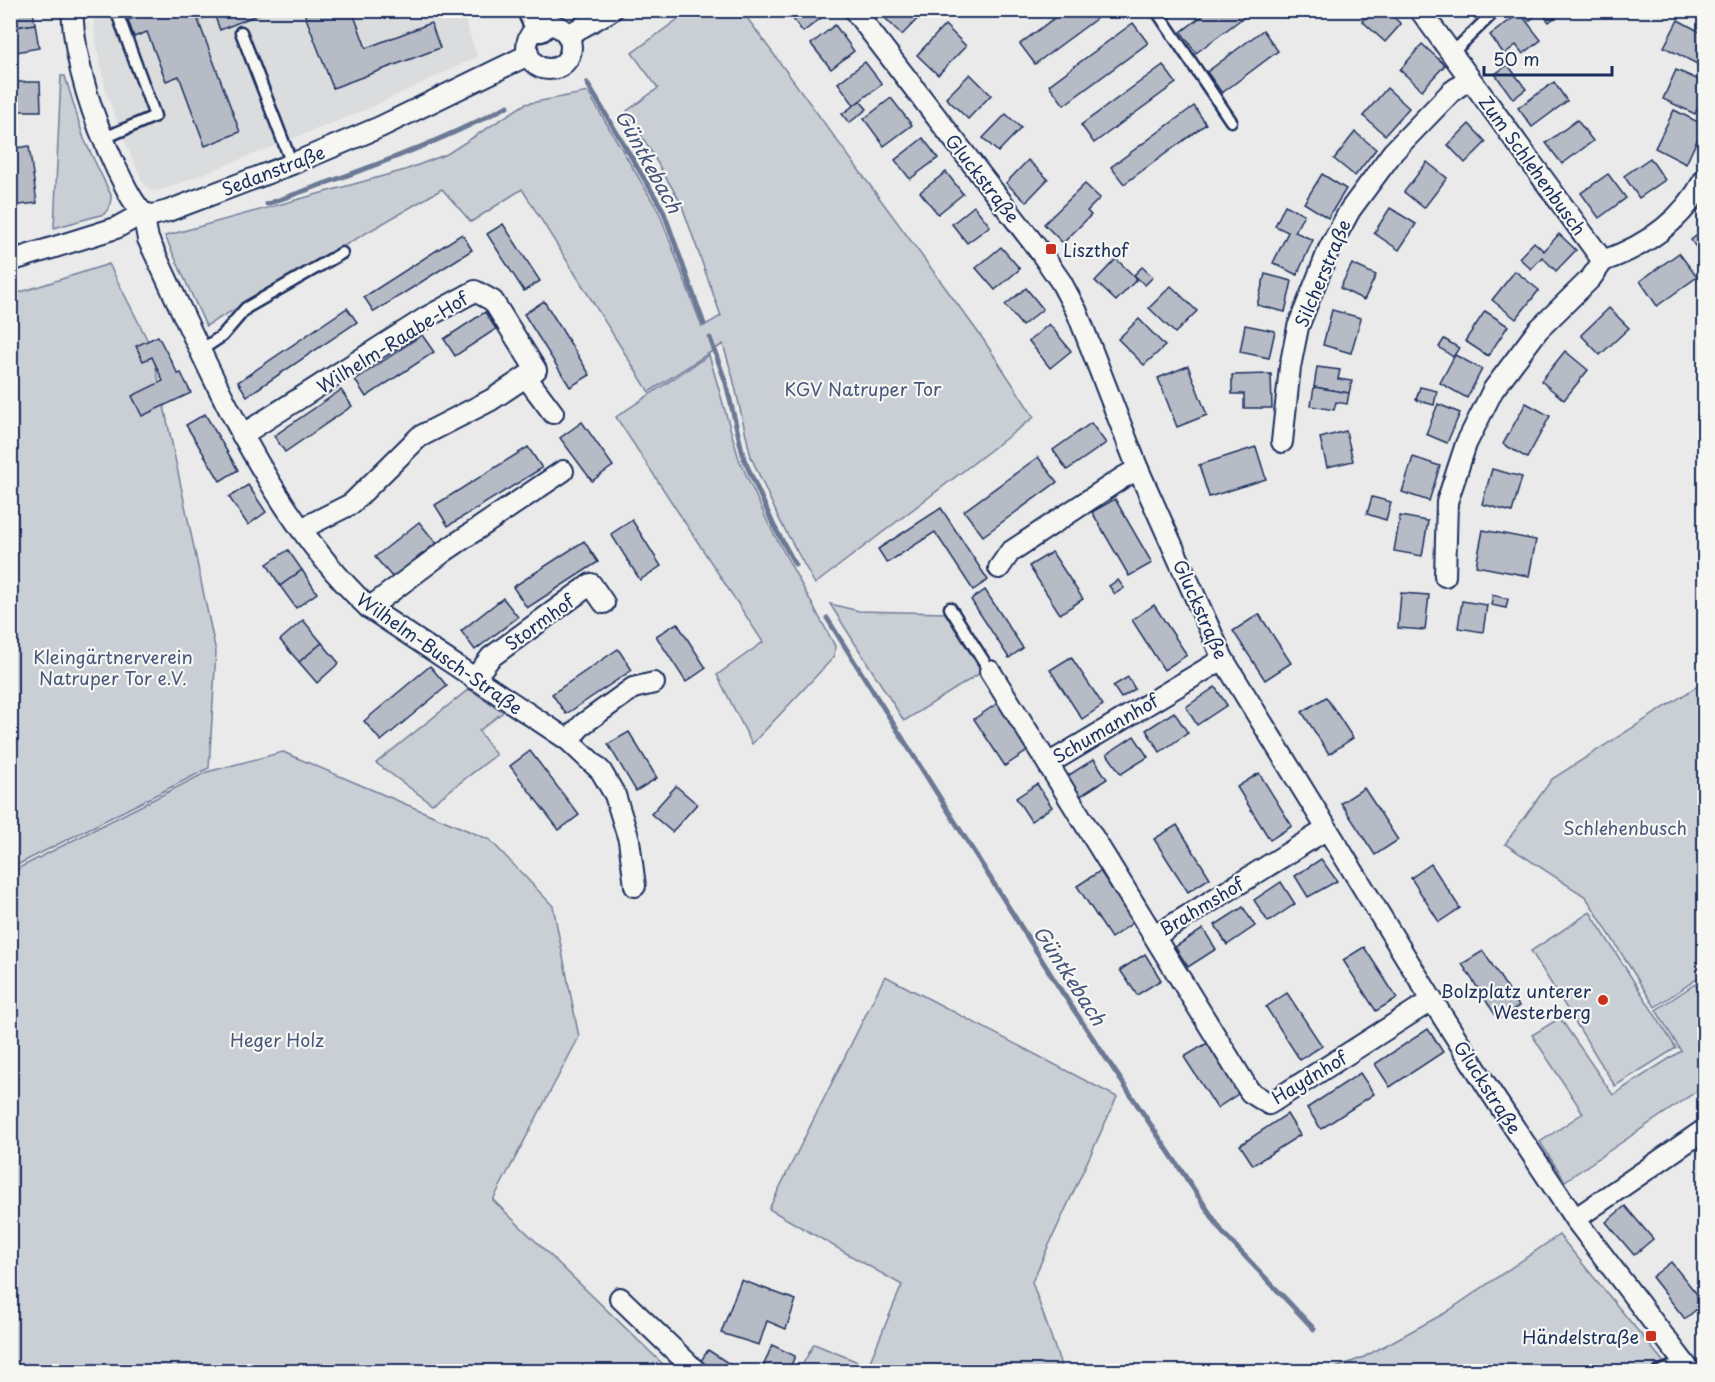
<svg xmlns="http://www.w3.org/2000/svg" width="1715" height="1382" viewBox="0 0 1715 1382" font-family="'Playpen Sans',sans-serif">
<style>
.built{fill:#dadcde}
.green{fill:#caced5;stroke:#727e9a;stroke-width:1.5}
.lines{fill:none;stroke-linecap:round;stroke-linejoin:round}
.stream{stroke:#6c7995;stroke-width:5}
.building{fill:#b6bbc6;stroke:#1b2f5e;stroke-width:1.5}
.lane-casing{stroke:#1b2f5e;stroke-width:15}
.street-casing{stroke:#1b2f5e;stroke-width:24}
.secondary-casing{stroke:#1b2f5e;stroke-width:33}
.lane{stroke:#f6f6f2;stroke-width:10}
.street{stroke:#f6f6f2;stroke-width:20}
.secondary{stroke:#f6f6f2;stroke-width:28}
.poi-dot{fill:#c8321e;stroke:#f6f6f2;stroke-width:2}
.labels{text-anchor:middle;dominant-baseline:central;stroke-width:4.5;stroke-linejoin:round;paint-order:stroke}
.street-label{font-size:18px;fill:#1b2f5e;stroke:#f6f6f2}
.poi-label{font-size:18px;fill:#1b2f5e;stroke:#f6f6f2;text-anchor:end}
.park-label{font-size:18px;fill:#47577c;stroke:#f6f6f2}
.water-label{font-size:20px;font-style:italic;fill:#44547a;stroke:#f6f6f2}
</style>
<rect width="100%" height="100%" fill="#e9eae9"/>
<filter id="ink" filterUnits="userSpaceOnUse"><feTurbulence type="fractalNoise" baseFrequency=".0167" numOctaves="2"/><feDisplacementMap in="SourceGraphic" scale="12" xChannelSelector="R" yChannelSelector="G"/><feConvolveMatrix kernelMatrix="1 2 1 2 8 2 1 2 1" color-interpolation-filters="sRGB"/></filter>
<g filter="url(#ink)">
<polygon class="built" points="93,11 462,11 477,57 363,111 165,189 152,191 143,183 120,130 105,88 96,42"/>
<g class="green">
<polygon points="689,11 742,11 983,339 1034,417 815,584 780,521 751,457 733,378 723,344 649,392 522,189 471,222 442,189 206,326 165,236 405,170 447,154 525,104 588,92 659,212 702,327 721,316 681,203 627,111 658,88 632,53"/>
<path d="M61 76H65L84 139 111 195C111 204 110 208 104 214L54 228Z"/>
<polygon points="109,264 152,349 216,652 209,768 11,868 11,295"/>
<polygon points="709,355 739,459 769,525 835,646 834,657 752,744 717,675 763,642 616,417"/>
<polygon points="830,604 859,611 945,613 982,672 904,721"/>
<polygon points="1704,682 1704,974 1655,1007 1586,897 1505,844 1552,779"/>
<polygon points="469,689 503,712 479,731 496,755 432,804 376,763"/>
<polygon points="283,752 490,840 553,906 579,1037 493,1200 670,1371 11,1371 11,872 207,772"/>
<polygon points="1590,912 1676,1048 1615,1086 1531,951"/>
<polygon points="885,976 1117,1097 1032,1282 1063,1371 799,1371 814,1344 868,1366 902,1285 769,1209"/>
<polygon points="1695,984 1704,998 1704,1086 1565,1181 1540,1142 1583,1113 1532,1035 1560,1018 1613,1095 1681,1051 1656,1010"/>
<polygon points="1559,1235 1671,1371 1325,1372 1364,1357 1445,1313"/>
</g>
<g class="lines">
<g class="stream">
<polyline points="587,83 663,210 704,324"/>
<path d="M267 204C349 175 431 147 508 106"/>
<polyline points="710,338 726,383 744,459 774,526 795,564"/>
<polyline points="827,618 1060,989 1223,1233 1314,1329"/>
</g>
</g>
<g class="building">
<polygon points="10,10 33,10 35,24 10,28"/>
<polygon points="137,10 269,10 220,30 214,14 198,20 240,132 205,146 179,76 166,81 147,32 134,37 128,20 139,16"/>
<polygon points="303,10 352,10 366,48 431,23 440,48 333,88"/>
<polygon points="786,10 823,10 826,14 803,32"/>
<polygon points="886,10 926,10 902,35 882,15"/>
<polygon points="1065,10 1108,10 1035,64 1020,44"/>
<polygon points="1210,10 1252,11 1196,53 1181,32"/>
<polygon points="1372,10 1386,10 1401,24 1385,42 1362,21"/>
<polygon points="1521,10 1564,10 1549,22 1541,12 1529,21"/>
<polygon points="1520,13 1541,40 1523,54 1516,45 1504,54 1490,35"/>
<polygon points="1678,20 1704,34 1704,59 1701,66 1664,47"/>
<polygon points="1133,23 1148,43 1064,105 1049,85"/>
<polygon points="35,24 39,48 10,53 10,28"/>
<polygon points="835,25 854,51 831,69 811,44"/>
<polygon points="945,25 966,46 938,75 917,55"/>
<polygon points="1263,30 1278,51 1222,93 1207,72"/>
<polygon points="1422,44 1445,65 1422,90 1400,70"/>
<polygon points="865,62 882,84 854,105 838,83"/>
<polygon points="1163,65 1176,83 1094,143 1081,125"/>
<polygon points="1508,65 1526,89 1513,99 1495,74"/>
<polygon points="1676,70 1704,82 1704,94 1695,114 1663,99"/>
<polygon points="970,74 991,95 968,119 946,98"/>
<polygon points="10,82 40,82 41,111 10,111"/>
<polygon points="1554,82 1567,101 1532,127 1518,108"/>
<polygon points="1387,88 1409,108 1385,135 1363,116"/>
<polygon points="891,98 912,125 884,146 864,119"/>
<polygon points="860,101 867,109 849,123 842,114"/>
<polygon points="1194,106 1206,124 1124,184 1111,167"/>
<polygon points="1674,110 1704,125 1686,164 1655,148"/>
<polygon points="1006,114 1021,128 998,152 983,138"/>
<polygon points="1577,120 1593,141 1562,164 1546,143"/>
<polygon points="1469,124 1486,142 1465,163 1448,145"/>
<polygon points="1355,132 1376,149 1355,176 1334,159"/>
<polygon points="923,138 938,158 910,179 895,160"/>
<polygon points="29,146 37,203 10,206 10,149"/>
<polygon points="1650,158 1665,180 1639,198 1624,176"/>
<polygon points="1028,160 1048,179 1026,202 1006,183"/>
<polygon points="1427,162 1447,178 1424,208 1404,192"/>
<polygon points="946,172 963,194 938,214 920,192"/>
<polygon points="1322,174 1346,189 1328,218 1304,203"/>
<polygon points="1608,174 1626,198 1599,218 1581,193"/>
<polygon points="1085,184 1100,198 1087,211 1091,215 1063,243 1044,224"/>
<polygon points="1285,205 1304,214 1295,232 1313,240 1297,275 1273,263 1288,232 1275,226"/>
<polygon points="974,206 990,226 967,243 952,224"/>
<polygon points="1390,208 1416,224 1399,250 1374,233"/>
<polygon points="503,224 540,281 524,291 487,234"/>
<polygon points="1704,230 1704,259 1691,240"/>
<polygon points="462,234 472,250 374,312 364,297"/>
<polygon points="1559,234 1576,250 1556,271 1542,257 1531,269 1519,258 1534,242 1544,251"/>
<polygon points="1001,247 1020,269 995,290 976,268"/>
<polygon points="1679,253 1697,277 1657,306 1640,281"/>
<polygon points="1116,259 1137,279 1116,301 1095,281"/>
<polygon points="1352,264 1376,275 1364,300 1340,288"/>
<polygon points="1142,267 1153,277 1145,285 1134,275"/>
<polygon points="1515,271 1539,290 1516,319 1492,300"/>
<polygon points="1265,274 1292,281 1285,312 1257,305"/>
<polygon points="1171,286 1197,311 1175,333 1149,308"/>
<polygon points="1026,288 1043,309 1022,326 1005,305"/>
<polygon points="544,301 590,375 570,387 524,314"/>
<polygon points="347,308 357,322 247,396 238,382"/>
<polygon points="1609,308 1629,328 1600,355 1581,335"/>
<polygon points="1332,310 1361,318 1351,353 1323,345"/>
<polygon points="1485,311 1508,326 1488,356 1465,341"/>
<polygon points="485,312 496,329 455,356 444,339"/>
<polygon points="1139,319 1165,346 1144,365 1118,339"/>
<polygon points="1049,324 1071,351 1050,368 1029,341"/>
<polygon points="1245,325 1275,331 1269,358 1240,352"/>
<polygon points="422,335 434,352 366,397 355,380"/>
<polygon points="158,336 178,374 181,373 191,393 142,416 132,396 163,381 152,357 143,361 136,346"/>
<polygon points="1444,339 1459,348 1453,357 1439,347"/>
<polygon points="1565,351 1588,370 1564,400 1541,381"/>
<polygon points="1455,355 1482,369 1467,398 1440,383"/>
<polygon points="1188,366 1207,415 1177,427 1158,378"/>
<polygon points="1317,367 1340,370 1338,379 1352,381 1349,393 1314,387"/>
<polygon points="1271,374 1272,408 1244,408 1244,394 1232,394 1232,375"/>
<polygon points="1314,387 1349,393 1347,404 1336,402 1334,410 1311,406"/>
<polygon points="1420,387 1437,391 1434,405 1416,400"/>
<polygon points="341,390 352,406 285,452 274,436"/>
<polygon points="1526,403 1550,416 1527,458 1503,444"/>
<polygon points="1438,404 1460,413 1447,443 1426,434"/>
<polygon points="205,414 238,470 220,481 186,425"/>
<polygon points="582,422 613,466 592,481 560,438"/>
<polygon points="1091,423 1106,443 1067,470 1053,450"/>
<polygon points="1346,431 1353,461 1327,467 1320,438"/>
<polygon points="528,447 542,468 448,526 435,505"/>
<polygon points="1256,447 1266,479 1209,497 1199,465"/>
<polygon points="1038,457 1057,482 983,536 964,511"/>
<polygon points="1413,457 1440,466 1429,501 1402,492"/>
<polygon points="1492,469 1522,477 1512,512 1482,504"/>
<polygon points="248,485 266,512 248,525 229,497"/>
<polygon points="1372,497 1391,502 1386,520 1367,514"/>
<polygon points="1115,499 1152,563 1129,576 1092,512"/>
<polygon points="941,508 988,580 973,590 935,532 887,563 878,549"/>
<polygon points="1400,516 1428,521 1422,556 1394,551"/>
<polygon points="632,520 661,566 640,580 611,534"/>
<polygon points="419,522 436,543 393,578 375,557"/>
<polygon points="1483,530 1536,540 1529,576 1476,566"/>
<polygon points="584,541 598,562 527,608 513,587"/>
<polygon points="288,550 302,570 280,586 267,564"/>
<polygon points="1052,552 1083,599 1060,614 1029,566"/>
<polygon points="302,570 317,593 296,608 280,586"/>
<polygon points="1118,580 1124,588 1115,594 1109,586"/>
<polygon points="985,590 1023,648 1009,658 971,600"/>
<polygon points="1401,593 1429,595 1425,630 1398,628"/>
<polygon points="1493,595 1508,599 1506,608 1491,605"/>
<polygon points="503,598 518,617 475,650 461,631"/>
<polygon points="1462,601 1487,605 1483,632 1458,628"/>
<polygon points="1154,605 1187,655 1164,670 1132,620"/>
<polygon points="1259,614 1291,663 1265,680 1233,631"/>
<polygon points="303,620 322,643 299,662 280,640"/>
<polygon points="677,623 706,668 686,682 656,636"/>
<polygon points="322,643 339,663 317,683 299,662"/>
<polygon points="618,649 632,670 566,714 552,694"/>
<polygon points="1071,657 1103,705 1082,719 1050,670"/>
<polygon points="430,666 447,686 381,741 364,721"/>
<polygon points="1128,677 1135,689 1121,698 1113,686"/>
<polygon points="1215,687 1227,705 1197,725 1186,707"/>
<polygon points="1326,697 1353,738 1329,754 1302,712"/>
<polygon points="998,703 1029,750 1005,766 974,719"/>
<polygon points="1174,712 1188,733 1160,752 1146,730"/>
<polygon points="629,732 657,778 636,791 608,744"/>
<polygon points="1134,736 1148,757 1121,774 1107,754"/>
<polygon points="530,751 579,815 559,830 510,766"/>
<polygon points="1094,759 1107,779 1079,797 1066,777"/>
<polygon points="1259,773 1292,826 1270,840 1237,787"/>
<polygon points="1037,784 1052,807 1031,821 1016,798"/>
<polygon points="676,786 697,804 672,832 651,814"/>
<polygon points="1364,788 1398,840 1375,855 1341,803"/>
<polygon points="1177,825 1210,878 1188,892 1154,839"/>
<polygon points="1321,859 1337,881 1308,897 1295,876"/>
<polygon points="1431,864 1460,908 1439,922 1411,878"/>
<polygon points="1100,871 1134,922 1111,938 1077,886"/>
<polygon points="1281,882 1295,904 1268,922 1254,900"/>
<polygon points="1243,907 1255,926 1227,945 1215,925"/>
<polygon points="1203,929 1216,949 1188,967 1175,947"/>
<polygon points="1364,947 1397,998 1376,1011 1343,960"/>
<polygon points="1483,951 1519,1006 1498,1019 1462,964"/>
<polygon points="1145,954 1161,980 1137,995 1120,970"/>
<polygon points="1287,993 1322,1046 1300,1060 1266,1007"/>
<polygon points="1428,1029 1443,1052 1390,1087 1375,1064"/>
<polygon points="1209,1042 1241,1092 1217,1108 1184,1057"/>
<polygon points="1360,1073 1374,1094 1321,1129 1307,1108"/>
<polygon points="1287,1114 1300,1135 1253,1165 1240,1145"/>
<polygon points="1625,1206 1653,1239 1634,1255 1606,1222"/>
<polygon points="1671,1262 1704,1303 1685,1319 1652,1277"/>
<polygon points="741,1280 796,1300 786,1329 767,1321 759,1345 721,1333"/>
<polygon points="772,1345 795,1356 788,1372 761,1372"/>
<polygon points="708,1350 742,1372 704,1372 697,1367"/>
</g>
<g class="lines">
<g class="lane-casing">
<g id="lane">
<polyline points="1156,10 1231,121"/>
<polyline points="241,32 292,164"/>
<polyline points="1451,54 1496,10"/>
<polyline points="102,139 155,116 116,10"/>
<polyline points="201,350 222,336 246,308 342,253"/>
<polyline points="950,608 990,671"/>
<polyline points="1659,1372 1683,1362"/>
</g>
</g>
<g class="street-casing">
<g id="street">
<path d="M72 10C75 67 93 119 117 170 125 185 131 201 143 213"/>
<polyline points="854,10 1041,253 1061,282 1077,312 1138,469 1223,659 1432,1000 1490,1091 1575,1219 1691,1372"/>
<polyline points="1420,10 1603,261"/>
<circle cx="549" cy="47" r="22"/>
<polyline points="568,35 612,10"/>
<path d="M143 213 148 239C208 365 266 511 369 608L568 740 601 771 615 795 629 840 635 886"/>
<polyline points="10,261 116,228 143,213 153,215 168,211 292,164 380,127 528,55"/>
<path d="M1603 261C1646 246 1682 221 1704 180"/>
<polyline points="526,377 553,413"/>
<polyline points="242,435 427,317 475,291 493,301 536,370 491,400 419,437 351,504 301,529"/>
<polyline points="1282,442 1290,367 1298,327 1329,249 1350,210 1393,152 1451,92 1469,79"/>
<polyline points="999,568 1010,552 1122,478 1138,469"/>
<polyline points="1445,576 1447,502 1466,444 1493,390 1538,330 1591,278 1603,261"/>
<polyline points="369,608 445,551 563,471"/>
<polyline points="990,671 1048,764 1223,659"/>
<polyline points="474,679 491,657 591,584 604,603"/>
<polyline points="568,740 583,724 633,688 654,683"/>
<polyline points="1048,764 1250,1092 1269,1104 1432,1000"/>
<polyline points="1155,936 1327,829"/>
<polyline points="1575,1219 1704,1130"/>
<polyline points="620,1298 697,1372"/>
</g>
</g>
<g class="secondary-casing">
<polyline id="secondary" points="532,10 540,27"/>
</g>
<use href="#lane" class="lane"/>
<use href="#street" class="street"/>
<use href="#secondary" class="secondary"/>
</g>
</g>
<g class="poi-dot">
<rect x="1045" y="243" width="12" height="12" rx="3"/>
<circle cx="1603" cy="1000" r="6"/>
<rect x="1645" y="1330" width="12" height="12" rx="3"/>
</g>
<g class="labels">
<g class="street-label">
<text transform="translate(1533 165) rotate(54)">Zum Schlehenbusch</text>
<text transform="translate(273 170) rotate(-21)">Sedanstraße</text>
<text transform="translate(983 178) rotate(52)">Gluckstraße</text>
<text transform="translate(1322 273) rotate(-67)">Silcherstraße</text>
<text transform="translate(392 342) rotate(-32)">Wilhelm-Raabe-Hof</text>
<text transform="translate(1201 609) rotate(66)">Gluckstraße</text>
<text transform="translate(539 622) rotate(-36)">Stormhof</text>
<text transform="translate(440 653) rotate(35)">Wilhelm-Busch-Straße</text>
<text transform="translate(1105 728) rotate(-30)">Schumannhof</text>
<text transform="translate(1201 906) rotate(-31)">Brahmshof</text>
<text transform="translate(1309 1077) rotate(-31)">Haydnhof</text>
<text transform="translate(1488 1087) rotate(57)">Gluckstraße</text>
</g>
<g class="poi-label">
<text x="1063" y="249" text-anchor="start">Liszthof</text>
<text x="1591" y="990">Bolzplatz unterer<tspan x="1591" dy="21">Westerberg</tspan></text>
<text x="1639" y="1336">Händelstraße</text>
</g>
<g class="park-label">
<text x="863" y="388">KGV Natruper Tor</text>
<text x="113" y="656">Kleingärtnerverein<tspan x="113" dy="21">Natruper Tor e.V.</tspan></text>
<text x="1625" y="827">Schlehenbusch</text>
<text x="277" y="1039">Heger Holz</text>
</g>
<g class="water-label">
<text transform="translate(649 161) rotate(61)">Güntkebach</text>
<text transform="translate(1070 975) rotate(57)">Güntkebach</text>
</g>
</g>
<rect width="1715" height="1382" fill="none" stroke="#f6f6f2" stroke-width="36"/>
<rect x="18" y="18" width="1679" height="1346" fill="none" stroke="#1b2f5e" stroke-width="2" filter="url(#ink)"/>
<path d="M1484 66v9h128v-9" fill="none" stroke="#1b2f5e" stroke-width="3"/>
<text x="1493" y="66" font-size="18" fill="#1b2f5e" stroke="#f6f6f2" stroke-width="4.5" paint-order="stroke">50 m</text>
</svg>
